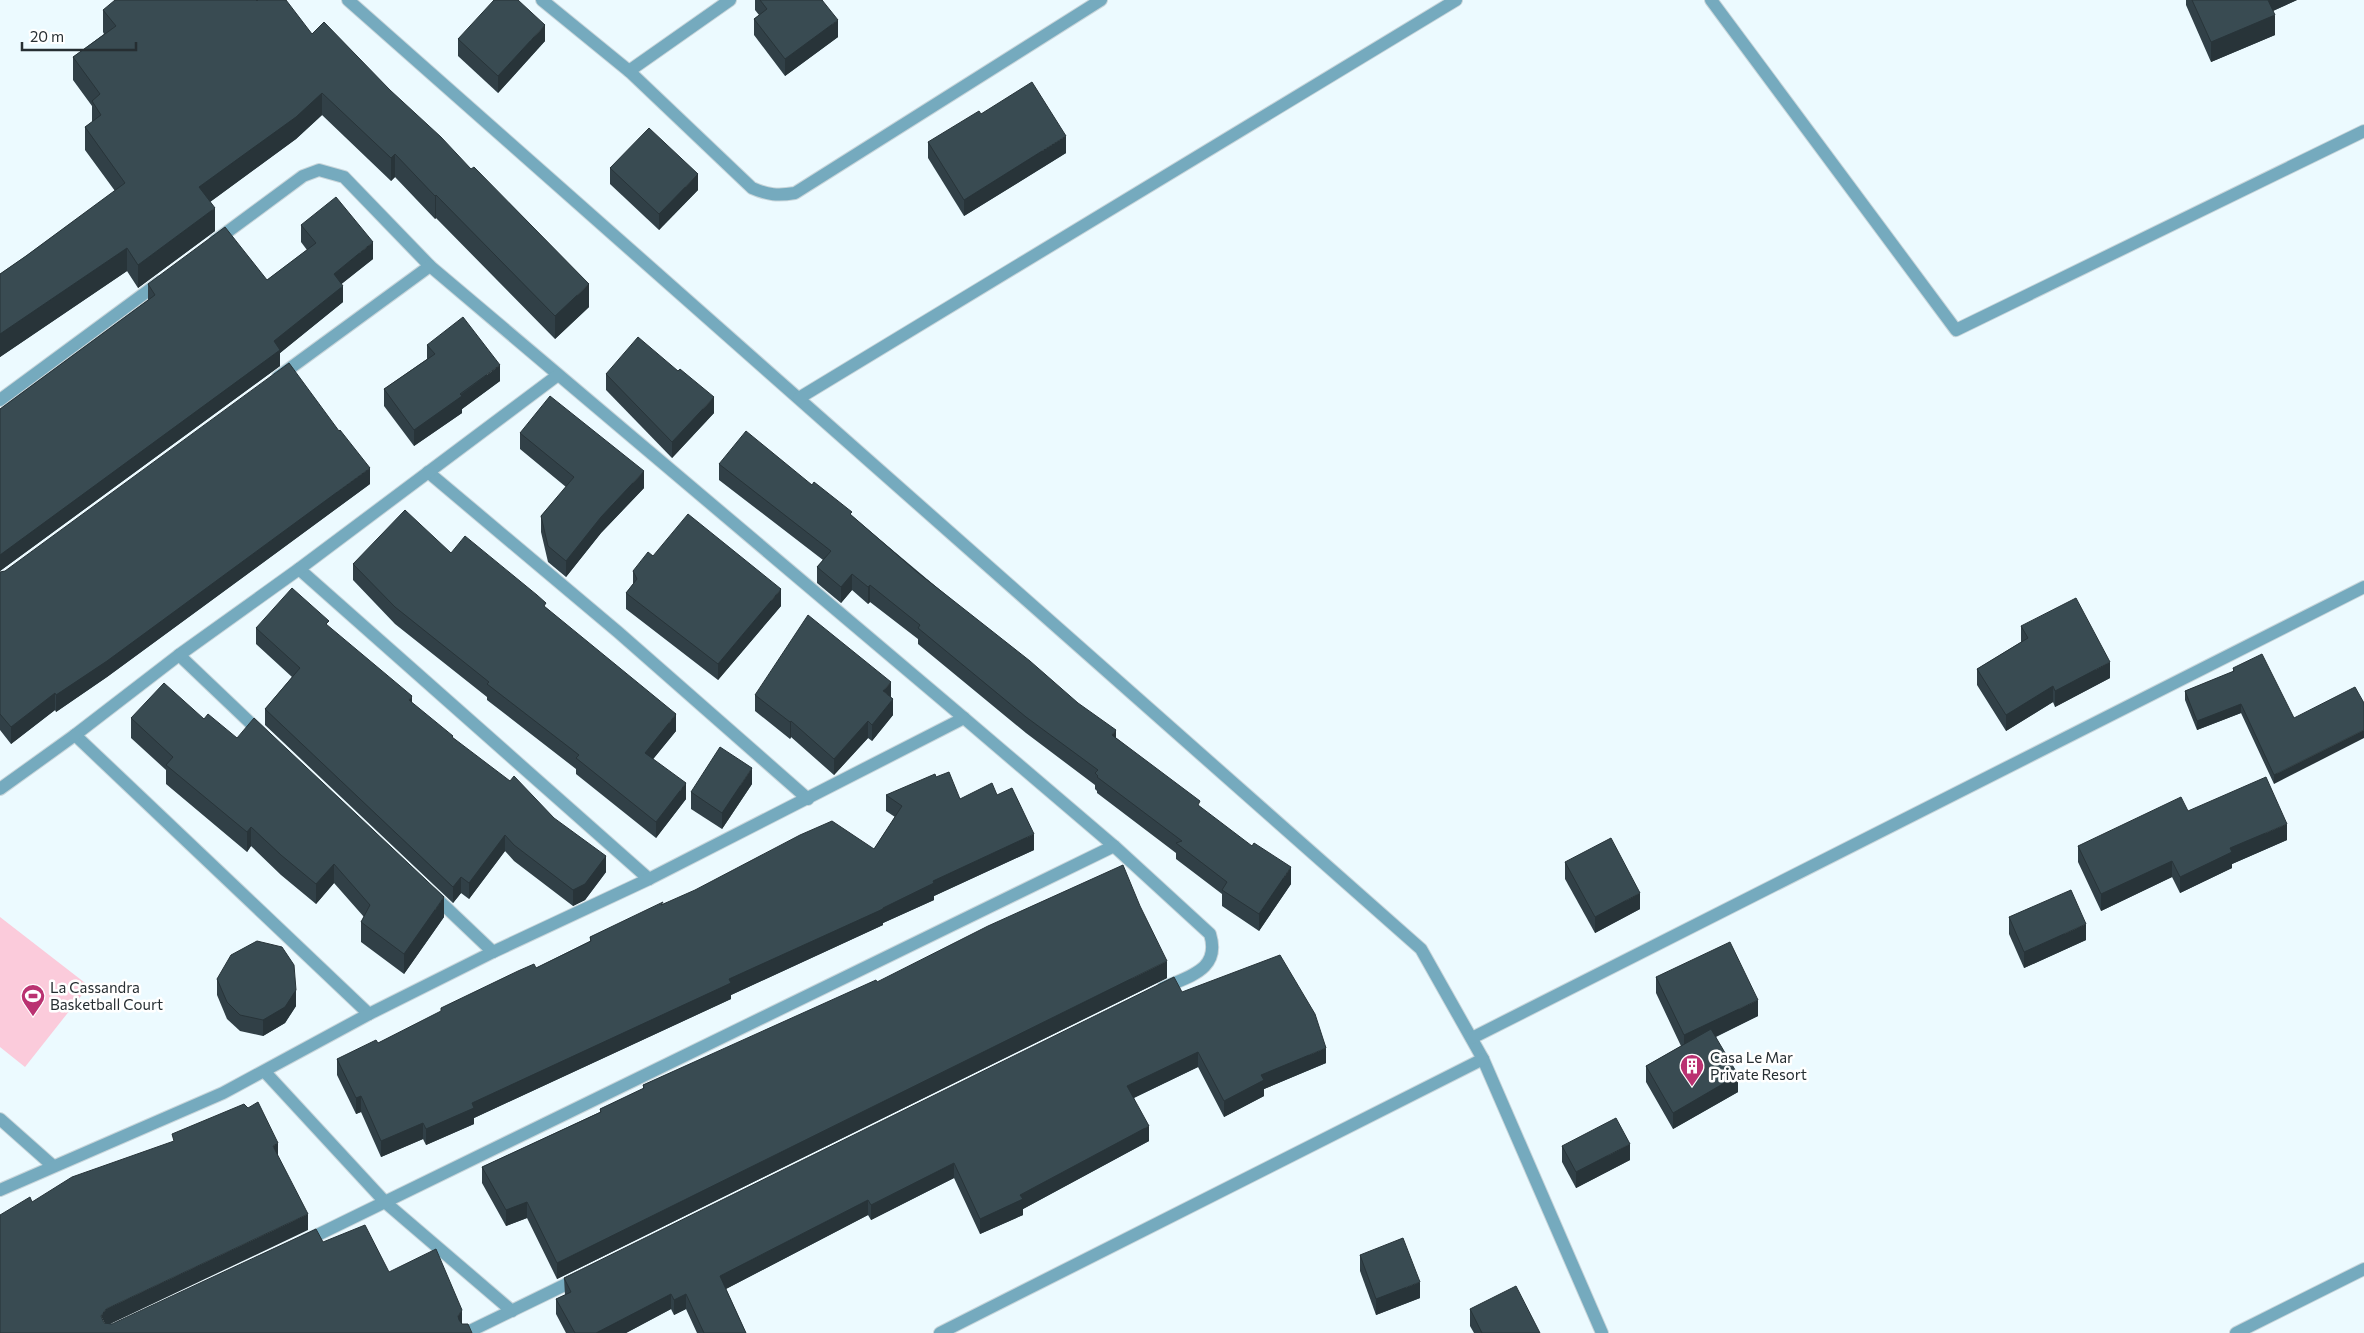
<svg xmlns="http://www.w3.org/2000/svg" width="2364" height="1333" viewBox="0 0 2364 1333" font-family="Commissioner,sans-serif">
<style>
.green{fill:#fbcbdb}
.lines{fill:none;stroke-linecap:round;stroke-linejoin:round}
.minor-casing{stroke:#c8d5da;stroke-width:14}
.minor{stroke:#75aabe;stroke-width:12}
.wall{fill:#314047}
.shaded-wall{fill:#283439}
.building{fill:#394b52;stroke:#283439}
.labels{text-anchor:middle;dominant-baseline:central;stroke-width:5;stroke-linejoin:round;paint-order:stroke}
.poi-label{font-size:15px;fill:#262e32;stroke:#fff;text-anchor:start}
</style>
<rect width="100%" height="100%" fill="#ecfaff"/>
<polygon class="green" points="0,917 89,986 25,1067 0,1047"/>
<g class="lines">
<g class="minor-casing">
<g id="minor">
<polyline points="348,0 1421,949 1483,1059 1602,1333"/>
<path d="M542 0 629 71 752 188C768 195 778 196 795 193L1101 0"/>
<polyline points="1711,0 1956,330 2364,131"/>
<polyline points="629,71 730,0"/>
<path d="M215 241 303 176 319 170 344 177 430 266 964 718 1114 846 1210 934C1221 970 1189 976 1163 988"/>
<polyline points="278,377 430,266"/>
<polyline points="799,398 1456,0"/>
<polyline points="0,400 160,282"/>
<polyline points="428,472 618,632 808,799"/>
<polyline points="299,569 649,879"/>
<polyline points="179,655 262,734"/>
<polyline points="75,735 369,1014"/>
<polyline points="0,789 75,735 179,655 299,569 558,375"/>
<polyline points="432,894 493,952"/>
<polyline points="1472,1038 2364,587"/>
<polyline points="265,1072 386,1203 512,1311"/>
<polyline points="0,1119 53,1166"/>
<polyline points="0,1190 223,1093 369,1014 493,952 649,879 964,718"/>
<polyline points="305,1241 1114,846"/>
<polyline points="466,1333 579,1278"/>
<polyline points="940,1333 1483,1059"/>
<polyline points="2236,1333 2364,1269"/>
</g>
</g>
<use href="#minor" class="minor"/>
</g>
<g class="wall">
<polygon points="755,0 822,0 838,37 785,76 754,35 754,19 759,15 755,10"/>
<polygon points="2186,0 2297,0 2273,11 2275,35 2211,62 2186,5"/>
<polygon points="103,10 312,34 589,307 555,339 436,218 435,219 395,177 391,181 322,115 296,139 210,202 215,231 138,288 127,271 0,357 0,274 26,256 115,191 85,150 85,127 92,122 92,106 73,80 73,57 104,34 103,32"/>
<polygon points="458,39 545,41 498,93 458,56"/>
<polygon points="928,142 1066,153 964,216 928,158"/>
<polygon points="610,168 698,190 659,230 610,184"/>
<polygon points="301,225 373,259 341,284 343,302 280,353 280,366 0,571 0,409 148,300 148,284 267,280 307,250 301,242"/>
<polygon points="427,345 500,381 462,409 462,413 414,446 384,406 384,389 427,359"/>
<polygon points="606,374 714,413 672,458 606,390"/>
<polygon points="520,433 644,488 601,533 566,577 548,562 541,532 541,516 566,487 520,449"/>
<polygon points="719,464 812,485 852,516 1116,738 1200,807 1291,884 1259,931 1222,906 1222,894 1176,859 1176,853 1097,793 1097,791 1095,789 1095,785 1026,733 918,644 918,639 870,602 868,604 852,590 841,603 817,583 817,567 823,560 719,480"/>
<polygon points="370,484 107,677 56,712 55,710 11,744 0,730 0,572 5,571"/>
<polygon points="451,553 546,608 676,731 653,759 686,799 656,838 576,774 576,769 487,700 487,697 395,624 353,580 353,564"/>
<polygon points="653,556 781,606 718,680 626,609 626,593 633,584 633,571"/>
<polygon points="2021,626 2110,678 2055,707 2053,702 2006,731 1977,685 1977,669 2021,642"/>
<polygon points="329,627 412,703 453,738 606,872 585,900 573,906 514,861 505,851 469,899 461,893 453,903 265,725 265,709 292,677 256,644 256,628"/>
<polygon points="2233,668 2294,718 2274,784 2241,713 2197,730 2185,700 2185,691 2233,672"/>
<polygon points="755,695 891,697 893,715 872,741 868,738 834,775 791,737 790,739 755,711"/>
<polygon points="131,718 204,719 444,917 404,974 361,942 361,922 364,917 334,883 316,904 281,875 251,846 247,852 166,784 166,770 131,738"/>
<polygon points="936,777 960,799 997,795 1034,850 934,896 934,900 883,923 883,925 731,995 731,999 474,1118 474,1124 426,1145 423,1139 381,1157 361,1112 356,1114 337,1075 337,1059 378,1043 536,968 590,941 590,937 663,904 874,849 895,817 886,811 886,795"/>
<polygon points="752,784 722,829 691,809 691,792"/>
<polygon points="2188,811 2287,840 2232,864 2232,868 2180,893 2172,877 2101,911 2078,862 2078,846"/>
<polygon points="1565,862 1640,909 1595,933 1565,879"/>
<polygon points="2009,917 2086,940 2024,968 2009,934"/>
<polygon points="1656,977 1758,1016 1716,1037 1738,1092 1673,1129 1646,1082 1646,1066 1681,1046 1656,993"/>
<polygon points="1167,978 557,1279 527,1218 506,1226 482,1183 482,1167 600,1112 600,1109 643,1089 643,1085 877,982"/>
<polygon points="217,979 296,1006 285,1023 263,1036 240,1031 227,1019 217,995"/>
<polygon points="1182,992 1326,1063 1264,1089 1264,1096 1224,1117 1198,1067 1134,1098 1149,1141 1023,1209 1023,1215 980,1234 954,1178 871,1220 868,1215 726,1289 746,1333 697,1333 686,1309 674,1315 671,1309 626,1333 566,1333 556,1314 556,1299 565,1295 564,1278"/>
<polygon points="1562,1146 1630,1160 1576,1188 1562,1162"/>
<polygon points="1360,1255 1420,1298 1376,1315 1360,1271"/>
<polygon points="1470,1309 1540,1333 1474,1333 1470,1326"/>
</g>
<g class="shaded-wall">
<polygon points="2266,0 2297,0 2266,14"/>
<polygon points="2275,15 2275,35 2211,62 2211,42"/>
<polygon points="838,20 838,37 785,76 785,59"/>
<polygon points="545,25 545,41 498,93 498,76"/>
<polygon points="322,93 322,115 296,139 199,210 199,187"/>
<polygon points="1066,136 1066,153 964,216 964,200"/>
<polygon points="395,154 395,177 391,181 391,158"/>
<polygon points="698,174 698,190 659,230 659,214"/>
<polygon points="436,195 436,218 435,219 435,196"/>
<polygon points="215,208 215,231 138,288 138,265"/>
<polygon points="373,242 373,259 334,290 334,274"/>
<polygon points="127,248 127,271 0,357 0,334"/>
<polygon points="589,284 589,307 555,339 555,316"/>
<polygon points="343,286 343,302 280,353 280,366 0,571 0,555 274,341"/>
<polygon points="500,365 500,381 462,409 462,413 414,446 414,430"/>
<polygon points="714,397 714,413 672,458 672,442"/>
<polygon points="370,468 370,484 107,677 56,712 56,695"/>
<polygon points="644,471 644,488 601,533 566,577 566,561 601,517"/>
<polygon points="852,574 852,590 841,603 841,587"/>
<polygon points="870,585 870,602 868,604 868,587"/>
<polygon points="781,589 781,606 718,680 718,664"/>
<polygon points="2110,662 2110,678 2055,707 2055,691"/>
<polygon points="891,682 891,698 883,691"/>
<polygon points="2053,686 2053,702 2006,731 2006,715"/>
<polygon points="55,693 55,710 11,744 11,727"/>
<polygon points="412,696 412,712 409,700"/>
<polygon points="893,699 893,715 872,741 872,725"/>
<polygon points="2241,704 2241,713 2197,730 2197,721"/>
<polygon points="676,714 676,731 645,769 645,753"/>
<polygon points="791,721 791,737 790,739 790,722"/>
<polygon points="868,721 868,738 834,775 834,759"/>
<polygon points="1116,730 1116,747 1112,735"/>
<polygon points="2364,730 2364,738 2274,784 2274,775"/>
<polygon points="752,768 752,784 722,829 722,813"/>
<polygon points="686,783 686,799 656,838 656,822"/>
<polygon points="2287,824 2287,840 2232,864 2232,868 2180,893 2180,877 2230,848"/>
<polygon points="251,827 251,846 247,852 247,832"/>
<polygon points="1034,834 1034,850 934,896 934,900 883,923 883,925 731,995 731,999 474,1118 474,1124 426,1145 426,1129 472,1103 729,979 883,908 933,881"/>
<polygon points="505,835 505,851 469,899 469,883"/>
<polygon points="606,856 606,872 585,900 573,906 573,890"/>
<polygon points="2172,861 2172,877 2101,911 2101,894"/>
<polygon points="334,864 334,883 316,904 316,884"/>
<polygon points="1291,867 1291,884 1259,931 1259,914"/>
<polygon points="461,877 461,893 453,903 453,887"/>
<polygon points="1640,893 1640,909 1595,933 1595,917"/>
<polygon points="444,897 444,917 404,974 404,954"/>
<polygon points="2086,924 2086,940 2024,968 2024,952"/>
<polygon points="1167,961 1167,978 557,1279 557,1263"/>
<polygon points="296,990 296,1006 285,1023 263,1036 263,1020"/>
<polygon points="1758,1000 1758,1016 1684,1052 1684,1035"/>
<polygon points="1326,1048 1326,1063 1264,1089 1264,1096 1224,1117 1224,1101 1261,1075"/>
<polygon points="1198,1052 1198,1067 1127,1101 1127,1086"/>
<polygon points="1738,1075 1738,1092 1673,1129 1673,1113"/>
<polygon points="361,1096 361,1112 356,1114 356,1098"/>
<polygon points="423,1123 423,1139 381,1157 381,1141"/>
<polygon points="1149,1126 1149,1141 1023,1209 1023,1215 980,1234 980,1219 1020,1195"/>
<polygon points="278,1143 278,1160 273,1146"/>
<polygon points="1630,1144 1630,1160 1576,1188 1576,1172"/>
<polygon points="954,1163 954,1178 871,1220 871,1205"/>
<polygon points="868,1200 868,1215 720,1292 720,1276"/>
<polygon points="527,1202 527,1218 506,1226 506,1210"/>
<polygon points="308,1214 308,1230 106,1326 101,1316 106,1309"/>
<polygon points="1420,1282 1420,1298 1376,1315 1376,1299"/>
<polygon points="671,1294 671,1309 626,1333 596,1333"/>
<polygon points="686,1294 686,1309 674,1315 674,1300"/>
<polygon points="462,1310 462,1326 458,1332 458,1316"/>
</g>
<g class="building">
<polygon points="115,0 256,0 257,1 258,0 286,0 312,34 324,22 390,90 441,137 471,169 474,167 589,284 555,316 436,195 435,196 395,154 391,158 322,93 296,117 199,187 215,208 138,265 127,248 0,334 0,274 26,256 125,183 85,127 101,115 92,101 100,94 73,57 116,26 103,10"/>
<polygon points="494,0 518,0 545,25 498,76 458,39"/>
<polygon points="760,0 822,0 838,20 785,59 754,19 767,9"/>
<polygon points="2192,0 2268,0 2275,15 2211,42"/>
<polygon points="1032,82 1066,136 964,200 928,142 979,111 981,114"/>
<polygon points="649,128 698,174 659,214 610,168"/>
<polygon points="336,197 373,242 334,274 343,286 274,341 280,350 0,555 0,409 155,295 148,284 225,227 267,280 316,243 301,225"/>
<polygon points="463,317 500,365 460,394 462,396 414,430 384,389 435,354 427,345"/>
<polygon points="638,337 678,371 680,369 714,397 672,442 606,374"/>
<polygon points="289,363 339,431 340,430 370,468 107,661 56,695 55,693 11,727 0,714 0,572 5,571"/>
<polygon points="550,396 644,471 601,517 566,561 548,546 541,516 574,477 520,433"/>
<polygon points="746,431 812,485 814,482 852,512 850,514 917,572 1030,661 1078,703 1116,730 1112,735 1200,801 1198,805 1252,846 1254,843 1291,867 1259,914 1222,890 1227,882 1176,843 1182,841 1097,777 1098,776 1095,773 1098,770 1026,717 918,628 920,625 870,585 868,587 852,574 841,587 817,567 831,551 719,464"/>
<polygon points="405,510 451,553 465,536 537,595 546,603 544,606 676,714 645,753 686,783 656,822 576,758 579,755 487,684 489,682 395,607 353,564"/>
<polygon points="688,514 781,589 718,664 626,593 637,579 633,571 648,552 653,556"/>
<polygon points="292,588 329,621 326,624 412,696 409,700 453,736 452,737 510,781 514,776 554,818 606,856 585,884 573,890 514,845 505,835 469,883 461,877 453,887 265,709 300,668 256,628"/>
<polygon points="2076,598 2110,662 2055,691 2053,686 2006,715 1977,669 2028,638 2021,626"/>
<polygon points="808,615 891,682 883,691 893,699 872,725 868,721 834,759 791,721 790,722 755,695"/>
<polygon points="2262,654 2294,718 2355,687 2364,703 2364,730 2274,775 2241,704 2197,721 2185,691 2234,671 2233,668"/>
<polygon points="164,683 204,719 208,714 237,738 254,718 444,897 404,954 361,922 370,905 334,864 316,884 281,855 251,827 247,832 166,765 173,757 131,718"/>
<polygon points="720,747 752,768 722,813 691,792"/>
<polygon points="949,772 960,799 992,783 997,795 1012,788 1034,834 933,881 934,883 883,908 883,909 729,979 731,983 472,1103 474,1108 426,1129 423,1123 381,1141 361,1096 356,1098 337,1059 376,1040 378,1043 441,1011 441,1008 518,971 534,964 536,968 591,941 590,937 663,902 661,905 695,890 800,835 832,821 874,849 902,806 886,795 935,774 936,777"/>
<polygon points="2266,777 2287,824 2230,848 2232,852 2180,877 2172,861 2101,894 2078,846 2181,797 2188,811"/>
<polygon points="1611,838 1640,893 1595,917 1565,862"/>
<polygon points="1123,865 1140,906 1167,961 557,1263 527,1202 506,1210 482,1167 601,1112 600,1109 644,1088 643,1085 876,980 877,982 988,926"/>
<polygon points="2071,890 2086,924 2024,952 2009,917"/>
<polygon points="257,941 282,947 294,965 296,990 285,1007 263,1020 240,1015 227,1002 217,979 231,955"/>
<polygon points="1730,942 1758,1000 1684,1035 1656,977"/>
<polygon points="1280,955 1315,1014 1326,1048 1261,1075 1264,1080 1224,1101 1198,1052 1127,1086 1149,1126 1020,1195 1023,1199 980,1219 954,1163 871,1205 868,1200 720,1276 746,1333 704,1333 686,1294 674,1300 671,1294 596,1333 575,1333 556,1299 571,1292 564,1278 1174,977 1182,992"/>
<polygon points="1711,1029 1738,1075 1673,1113 1646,1066"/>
<polygon points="258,1102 278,1143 273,1146 308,1214 106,1309 101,1316 104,1323 112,1324 316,1229 323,1242 365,1225 389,1272 436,1249 462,1310 458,1316 459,1320 462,1324 468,1324 472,1333 0,1333 0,1215 30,1197 32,1202 72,1177 174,1141 172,1134 244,1104 248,1108"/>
<polygon points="1616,1118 1630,1144 1576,1172 1562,1146"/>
<polygon points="1403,1238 1420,1282 1376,1299 1360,1255"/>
<polygon points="1516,1286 1540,1333 1482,1333 1470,1309"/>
</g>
<defs>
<g id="stadium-pin" transform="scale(1.25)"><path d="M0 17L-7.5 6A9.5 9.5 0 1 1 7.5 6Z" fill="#ba3271" stroke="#fff"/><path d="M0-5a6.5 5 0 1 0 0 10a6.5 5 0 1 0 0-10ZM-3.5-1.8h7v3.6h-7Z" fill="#fff"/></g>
<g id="building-pin" transform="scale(1.25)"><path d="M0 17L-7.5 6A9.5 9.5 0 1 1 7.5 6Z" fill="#ba3271" stroke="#fff"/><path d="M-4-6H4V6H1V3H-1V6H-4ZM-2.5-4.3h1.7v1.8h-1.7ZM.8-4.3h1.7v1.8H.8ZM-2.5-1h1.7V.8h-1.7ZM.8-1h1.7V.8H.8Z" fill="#fff"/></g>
</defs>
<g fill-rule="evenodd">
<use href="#stadium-pin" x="33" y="996"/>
<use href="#building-pin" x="1692" y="1066"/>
</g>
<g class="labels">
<g class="poi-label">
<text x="50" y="987">La Cassandra<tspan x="50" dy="17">Basketball Court</tspan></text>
<text x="1710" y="1057">Casa Le Mar<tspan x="1710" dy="17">Private Resort</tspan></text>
</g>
</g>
<path d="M22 42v8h114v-8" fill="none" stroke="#262e32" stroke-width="2.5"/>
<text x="30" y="42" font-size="15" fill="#262e32" stroke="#ffffff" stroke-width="4" paint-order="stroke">20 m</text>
</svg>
